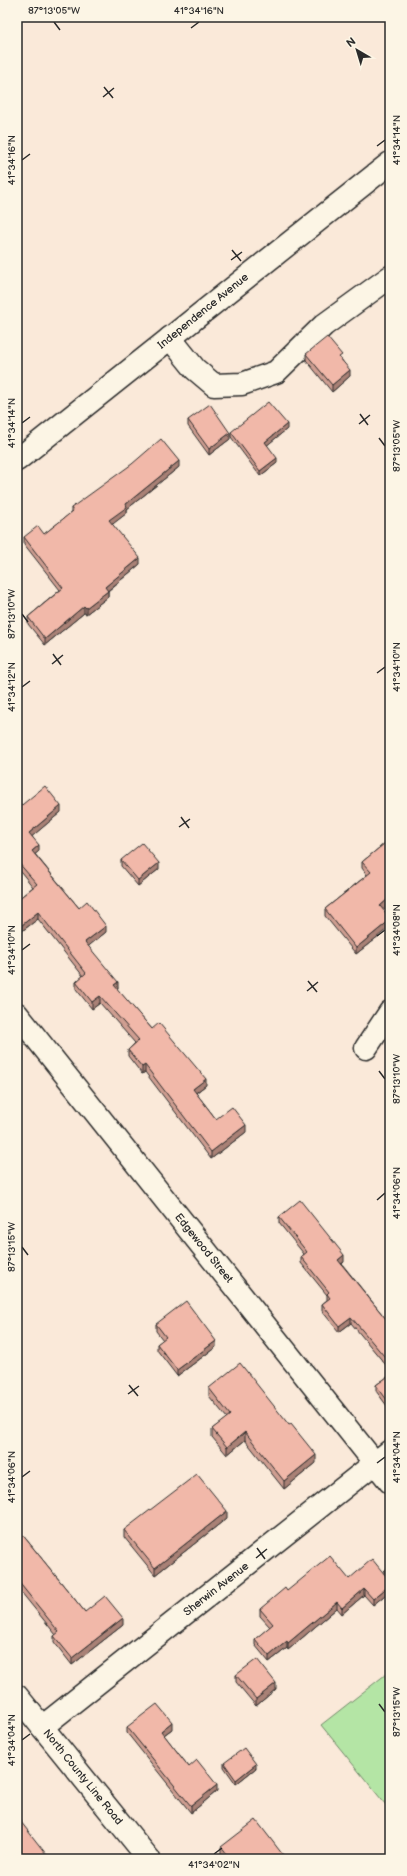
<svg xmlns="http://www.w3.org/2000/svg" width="407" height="1876" viewBox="0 0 407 1876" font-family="'Balsamiq Sans',sans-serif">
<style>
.green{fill:#b4e5a5;stroke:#708868}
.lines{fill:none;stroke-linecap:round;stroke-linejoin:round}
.minor-casing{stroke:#2b2b2b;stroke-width:25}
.major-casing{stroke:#2b2b2b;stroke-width:25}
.minor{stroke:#fcf5e5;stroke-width:22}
.major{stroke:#fcf5e5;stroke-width:22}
.wall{fill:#cf9e91;stroke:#2b2b2b}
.shaded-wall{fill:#a98176;stroke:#2b2b2b}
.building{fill:#f1b8a9;stroke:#2b2b2b}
.ticks{fill:none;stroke:#2b2b2b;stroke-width:1.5}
.labels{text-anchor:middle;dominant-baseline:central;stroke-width:3.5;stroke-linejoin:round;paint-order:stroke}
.street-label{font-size:11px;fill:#2b2b2b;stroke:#fcf5e5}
.neatline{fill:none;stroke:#2b2b2b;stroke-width:1.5}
.ticks-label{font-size:10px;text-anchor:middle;fill:#2b2b2b}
</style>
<rect width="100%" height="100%" fill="#fae9d9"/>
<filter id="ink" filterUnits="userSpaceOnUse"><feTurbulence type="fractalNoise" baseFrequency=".025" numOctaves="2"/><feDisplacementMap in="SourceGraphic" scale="8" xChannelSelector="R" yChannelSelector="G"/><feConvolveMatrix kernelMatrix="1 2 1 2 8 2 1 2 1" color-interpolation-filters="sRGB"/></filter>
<g filter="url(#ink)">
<polygon class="green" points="390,1671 390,1810 321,1725"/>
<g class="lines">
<g class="minor-casing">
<g id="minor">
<polyline points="170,338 195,369 214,385 242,384 276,372 324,325 390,277"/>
<polyline points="17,460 390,163"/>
<polyline points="17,1014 390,1482"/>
<polyline points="366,1048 390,1012"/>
<polyline points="42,1727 390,1451"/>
</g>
</g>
<g class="major-casing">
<polyline id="major" points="17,1696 149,1859"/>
</g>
<use href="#minor" class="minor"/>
<use href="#major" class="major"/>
</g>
<g class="wall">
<polygon points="306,354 342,360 350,376 332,392 306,360"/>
<polygon points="188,420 230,439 209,455 188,426"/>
<polygon points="287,429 267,445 277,463 260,476 231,437 231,432"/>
<polygon points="179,467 127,509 127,513 112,524 140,564 108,591 108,597 86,614 84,613 45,645 28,624 28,617 60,590 24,544 24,537 44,534 71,513 71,508"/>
<polygon points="17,809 61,812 32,836 39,851 35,854 79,908 106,932 88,946 118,988 117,989 152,1029 206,1085 196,1093 216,1119 246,1132 211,1159 145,1072 142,1074 128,1056 128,1050 135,1043 100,1003 92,1009 76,989 76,982 83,976 38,919 22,931 17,925 17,900 33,887 17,867"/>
<polygon points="390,839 383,910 390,918 390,927 356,954 325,916 325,909 367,875 362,868 362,862"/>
<polygon points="121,860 159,869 138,886 121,866"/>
<polygon points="279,1217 344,1262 342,1264 386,1319 390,1315 390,1370 351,1323 339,1332 322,1311 322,1304 327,1300 327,1295 301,1263 301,1257 304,1254 279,1223"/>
<polygon points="156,1324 216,1347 177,1376 157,1350 157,1344 163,1340 156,1331"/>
<polygon points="390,1375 390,1410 376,1391 376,1385"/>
<polygon points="209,1388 316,1463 284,1489 245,1440 227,1455 212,1437 212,1429 227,1418 209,1396"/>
<polygon points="227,1518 155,1575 124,1537 124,1530"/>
<polygon points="17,1528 85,1612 123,1625 72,1665 54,1642 54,1636 56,1635 17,1587"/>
<polygon points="390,1566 390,1591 373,1605 364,1595 342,1614 337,1608 288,1650 287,1648 269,1662 255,1645 255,1639 270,1627 260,1616 260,1609 287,1591 349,1579 384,1574 384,1571"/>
<polygon points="236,1675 276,1689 256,1706 236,1682"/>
<polygon points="127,1727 172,1729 164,1735 189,1767 217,1791 191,1813 127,1733"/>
<polygon points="224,1763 256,1768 236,1784 224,1767"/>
<polygon points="221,1847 283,1859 225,1859 221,1853"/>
</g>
<g class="shaded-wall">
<polygon points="350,370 350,376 332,392 332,385"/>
<polygon points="287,424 287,429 265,447 265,442"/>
<polygon points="230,433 230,439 209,455 209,449"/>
<polygon points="277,458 277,463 260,476 260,471"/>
<polygon points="179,461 179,467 127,509 127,513 109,527 109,520 126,504"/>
<polygon points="140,558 140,564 105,593 105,587"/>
<polygon points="108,591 108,597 86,614 86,608"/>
<polygon points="84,606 84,613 45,645 45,639"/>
<polygon points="61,806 61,812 29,839 29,833"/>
<polygon points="39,845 39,851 32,857 32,851"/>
<polygon points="159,863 159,869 138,886 138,880"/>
<polygon points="390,897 390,904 380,912 380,906"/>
<polygon points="38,912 38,919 22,931 22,925"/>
<polygon points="390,920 390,927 356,954 356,948"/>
<polygon points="106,926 106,932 85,949 85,942"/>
<polygon points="118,982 118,988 114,991 114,985"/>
<polygon points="100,996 100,1003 92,1009 92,1002"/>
<polygon points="145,1065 145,1072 142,1074 142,1067"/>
<polygon points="206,1079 206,1085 193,1095 193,1089"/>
<polygon points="246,1125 246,1132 211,1159 211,1152"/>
<polygon points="344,1255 344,1262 338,1266 338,1260"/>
<polygon points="351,1317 351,1323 339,1332 339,1326"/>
<polygon points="216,1341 216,1347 177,1376 177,1370"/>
<polygon points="245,1432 245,1440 227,1455 227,1447"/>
<polygon points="316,1455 316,1463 284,1489 284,1481"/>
<polygon points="227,1511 227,1518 155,1575 155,1568"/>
<polygon points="18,1514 18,1520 17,1521 17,1515"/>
<polygon points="390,1585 390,1591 373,1605 373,1599"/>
<polygon points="364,1589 364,1595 342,1614 342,1608"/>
<polygon points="337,1602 337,1608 288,1650 288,1643"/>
<polygon points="123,1618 123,1625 72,1665 72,1658"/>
<polygon points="287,1641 287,1648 269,1662 269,1656"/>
<polygon points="276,1683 276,1689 256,1706 256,1699"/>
<polygon points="172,1722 172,1729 161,1737 161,1731"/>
<polygon points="256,1764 256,1768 236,1784 236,1780"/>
<polygon points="217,1785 217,1791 191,1813 191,1806"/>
<polygon points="283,1855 283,1859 277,1859"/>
</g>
<g class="building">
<polygon points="327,337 342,355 339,357 350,370 332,385 306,354"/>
<polygon points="268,402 287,424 265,442 277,458 260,471 231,432"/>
<polygon points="210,404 230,433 209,449 188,420"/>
<polygon points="161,439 179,461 126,504 127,507 109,520 140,558 105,587 108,591 86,608 84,606 45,639 28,617 63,588 24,537 38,526 44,534 73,511 71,508 132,464"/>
<polygon points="45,786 61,806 29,833 39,845 32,851 79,908 87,901 106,926 85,942 118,982 114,985 152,1029 159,1023 206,1079 193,1089 216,1119 232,1107 246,1125 211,1152 145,1065 142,1067 128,1050 139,1040 100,996 92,1002 76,982 86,973 38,912 22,925 17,919 17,900 37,884 17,861 17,809"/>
<polygon points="390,839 390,897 380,906 390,918 390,920 356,948 325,909 371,872 362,862"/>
<polygon points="142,843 159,863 138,880 121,860"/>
<polygon points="300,1200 344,1255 338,1260 386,1319 390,1315 390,1363 351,1317 339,1326 322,1304 330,1298 327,1294 329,1292 301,1257 307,1252 279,1217"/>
<polygon points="186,1301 216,1341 177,1370 157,1344 166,1337 156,1324"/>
<polygon points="240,1363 289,1425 291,1424 316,1455 284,1481 245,1432 227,1447 212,1429 230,1415 209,1388"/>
<polygon points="390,1375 390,1404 376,1385"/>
<polygon points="197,1474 227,1511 155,1568 124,1530"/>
<polygon points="17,1528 85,1612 105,1596 123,1618 72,1658 54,1636 59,1632 17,1580"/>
<polygon points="330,1556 349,1579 372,1559 390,1581 390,1585 373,1599 364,1589 342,1608 337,1602 288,1643 287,1641 269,1656 255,1639 273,1624 260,1609 285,1588 287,1591"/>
<polygon points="390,1566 390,1578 384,1571"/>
<polygon points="257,1659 276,1683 256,1699 236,1675"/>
<polygon points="157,1704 172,1722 161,1731 189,1767 197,1760 217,1785 191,1806 127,1727"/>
<polygon points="244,1748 256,1764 236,1780 224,1763"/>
<polygon points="17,1817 50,1859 17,1859"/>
<polygon points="256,1820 283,1855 277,1859 230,1859 221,1847"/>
</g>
</g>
<path class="ticks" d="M54 22 60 30M191 28 199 22M104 87 113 98M103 97 114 88M377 146 385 140M22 160 30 154M232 250 241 261M231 260 242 252M360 414 368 425M22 423 30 417M359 424 370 415M379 438 385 446M22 614 28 622M53 654 61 665M52 664 63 655M377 673 385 667M22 687 30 681M181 817 189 828M179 827 190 819M377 936 385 930M22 950 30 944M308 981 317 992M307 991 318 982M379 1071 385 1079M377 1200 385 1193M22 1247 28 1255M129 1385 138 1396M128 1394 139 1386M377 1463 385 1457M22 1477 30 1471M257 1548 265 1559M256 1558 267 1549M379 1704 385 1712M22 1740 30 1734M214 1854 222 1848"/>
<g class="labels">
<g class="street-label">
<text transform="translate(203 311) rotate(-39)">Independence Avenue</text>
<text transform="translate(204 1248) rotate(51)">Edgewood Street</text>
<text transform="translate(216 1589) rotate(-38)">Sherwin Avenue</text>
<text transform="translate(83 1777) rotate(51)">North County Line Road</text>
</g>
</g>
<rect width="407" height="1876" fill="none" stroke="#fcf5e5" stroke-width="44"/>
<g transform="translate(357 50) rotate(322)" stroke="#fcf5e5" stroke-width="3" paint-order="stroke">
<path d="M0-3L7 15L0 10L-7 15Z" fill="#2b2b2b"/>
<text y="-6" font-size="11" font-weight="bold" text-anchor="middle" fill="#2b2b2b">N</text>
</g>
<rect x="22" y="22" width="363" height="1832" class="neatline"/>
<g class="ticks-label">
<text x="54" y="14">87°13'05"W</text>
<text x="199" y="14">41°34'16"N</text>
<text transform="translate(396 140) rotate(-90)" y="4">41°34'14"N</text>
<text transform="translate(11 160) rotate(-90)" y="4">41°34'16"N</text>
<text transform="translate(11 423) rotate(-90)" y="4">41°34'14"N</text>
<text transform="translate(396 446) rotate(-90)" y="4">87°13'05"W</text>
<text transform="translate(11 614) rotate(-90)" y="4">87°13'10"W</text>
<text transform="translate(396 667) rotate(-90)" y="4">41°34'10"N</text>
<text transform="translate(11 687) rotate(-90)" y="4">41°34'12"N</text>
<text transform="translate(396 930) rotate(-90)" y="4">41°34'08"N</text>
<text transform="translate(11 950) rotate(-90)" y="4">41°34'10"N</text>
<text transform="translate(396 1079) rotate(-90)" y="4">87°13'10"W</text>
<text transform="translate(396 1193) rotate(-90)" y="4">41°34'06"N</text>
<text transform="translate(11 1247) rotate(-90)" y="4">87°13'15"W</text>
<text transform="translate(396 1457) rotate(-90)" y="4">41°34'04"N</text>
<text transform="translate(11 1477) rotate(-90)" y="4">41°34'06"N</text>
<text transform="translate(396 1712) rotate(-90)" y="4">87°13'15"W</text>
<text transform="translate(11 1740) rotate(-90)" y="4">41°34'04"N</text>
<text x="214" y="1868">41°34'02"N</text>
</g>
</svg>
